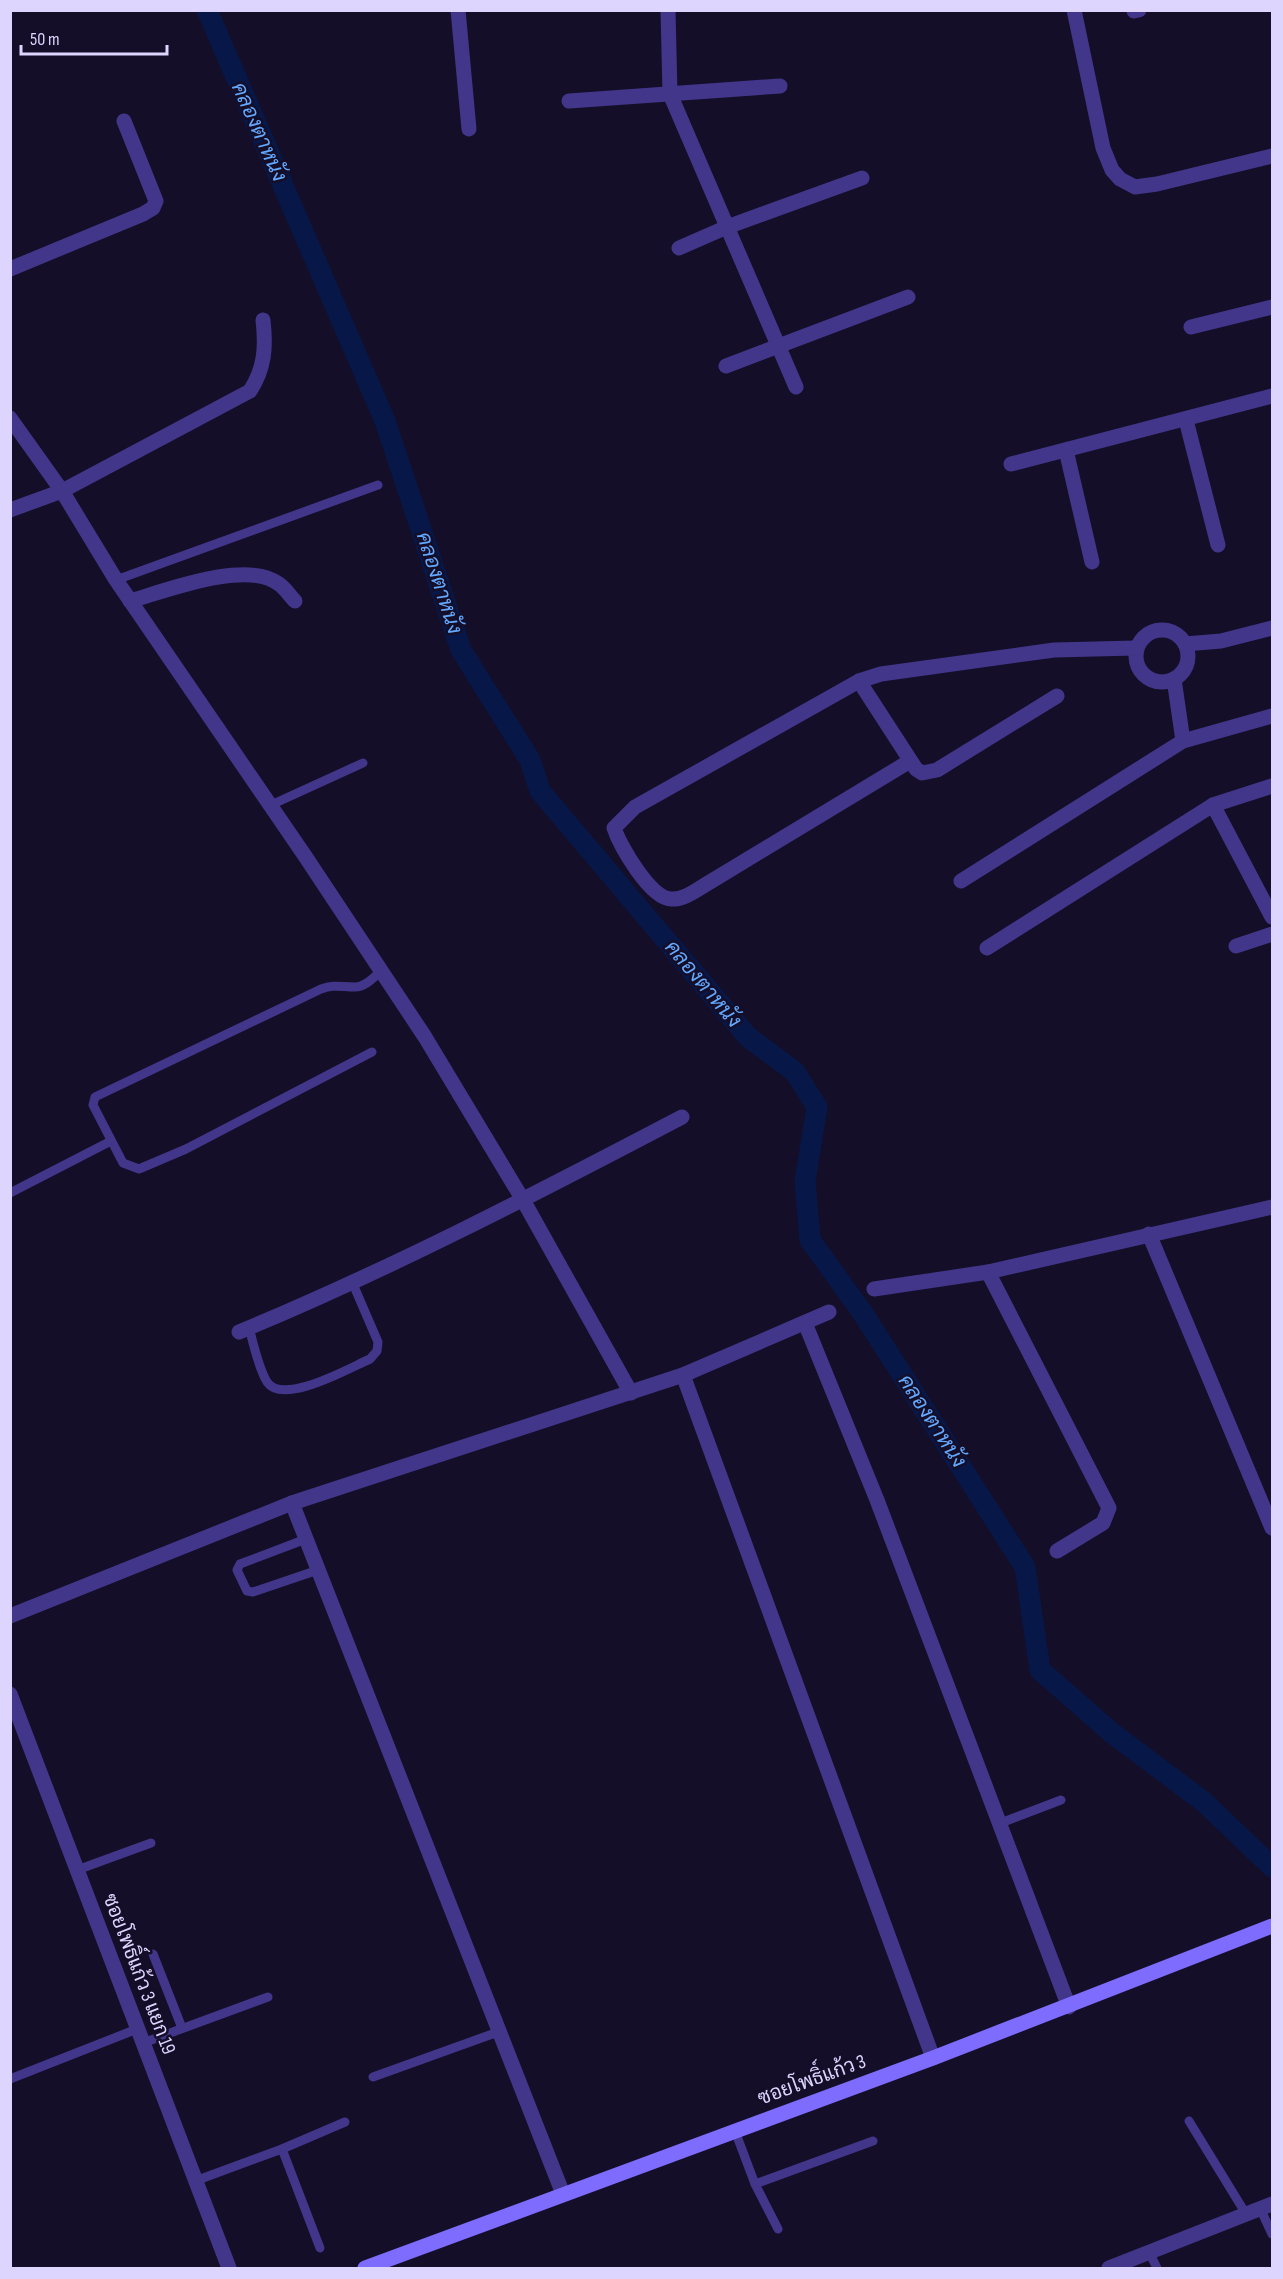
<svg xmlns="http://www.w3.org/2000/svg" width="1283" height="2279" viewBox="0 0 1283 2279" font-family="'Sofia Sans Condensed',Sarabun,sans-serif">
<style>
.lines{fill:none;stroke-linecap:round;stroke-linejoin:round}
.canal{stroke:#071848;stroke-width:21}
.lane{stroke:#42368a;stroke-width:9}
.street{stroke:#42368a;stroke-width:15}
.secondary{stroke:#7e6cff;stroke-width:15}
.labels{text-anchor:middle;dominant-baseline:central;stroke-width:5;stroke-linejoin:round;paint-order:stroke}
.street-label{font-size:20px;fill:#ded5ff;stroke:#150e28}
.water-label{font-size:21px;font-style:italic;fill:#63a8ff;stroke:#150e28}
</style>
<rect width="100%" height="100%" fill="#150e28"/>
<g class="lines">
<polyline class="canal" points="207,10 385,421 461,650 530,760 540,791 748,1037 795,1072 817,1107 805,1181 810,1240 862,1312 1025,1567 1040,1670 1112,1733 1204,1802 1272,1867"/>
<g class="lane">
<polyline points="116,580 378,485"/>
<polyline points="271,805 363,763"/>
<path d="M372 1052 186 1149 139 1169 123 1163 93 1105 95 1097 321 989C334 984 341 987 355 987 365 987 373 978 380 972"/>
<polyline points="10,1193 111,1141"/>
<path d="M249 1328C254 1345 258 1367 267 1382 283 1406 349 1368 370 1359L377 1351 378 1342 353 1284"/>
<polyline points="306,1539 240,1564 237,1570 247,1591 253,1592 318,1570"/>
<polyline points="998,1824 1061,1800"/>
<polyline points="77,1870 151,1843"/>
<polyline points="153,1954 182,2028"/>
<polyline points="143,2043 268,1997"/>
<polyline points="373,2077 498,2032"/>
<polyline points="10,2079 137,2029"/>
<polyline points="1189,2121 1246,2214"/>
<polyline points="735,2131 755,2184 778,2229"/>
<polyline points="282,2149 320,2248"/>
<polyline points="195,2181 282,2149 345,2122"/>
<polyline points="755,2184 873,2141"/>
<polyline points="1260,2208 1272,2234"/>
<polyline points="1149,2252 1157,2268"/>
</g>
<g class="street">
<polyline points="458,10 469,129"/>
<polyline points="668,10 670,94 796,387"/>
<polyline points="1074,10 1103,148 1112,170 1120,179 1135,187 1157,184 1272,156"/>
<polyline points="1134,11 1139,10"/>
<polyline points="569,101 780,86"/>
<polyline points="679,248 727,227 862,178"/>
<polyline points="10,269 143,214 153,208 156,201 124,121"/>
<polyline points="1191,327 1272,307"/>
<polyline points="726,366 908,297"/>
<polyline points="10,418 62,491 116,580 305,856 425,1037 523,1200 631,1393"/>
<polyline points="1186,420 1218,545"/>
<polyline points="1066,450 1092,562"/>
<polyline points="1011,464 1272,396"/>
<path d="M10 510 62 491 250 391C265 368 266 346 263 320"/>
<path d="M130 601C165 591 247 559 279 584 285 588 290 596 295 601"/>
<circle cx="1162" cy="656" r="26"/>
<polyline points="1185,644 1221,641 1272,628"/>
<polyline points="1174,679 1183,741"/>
<polyline points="859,681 916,769 922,773 937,770 1057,696"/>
<path d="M910 761 705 885C695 891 683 900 671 899 650 898 620 846 614 828L635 807 859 681 881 674 1054 650 1136 648"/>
<polyline points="1213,805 1272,917"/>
<polyline points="961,881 1183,741 1272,716"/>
<polyline points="1236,946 1272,934"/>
<polyline points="987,948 1213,805 1272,786"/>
<polyline points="1149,1234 1272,1528"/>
<polyline points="988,1272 1109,1508 1103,1523 1057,1551"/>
<polyline points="874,1289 988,1272 1272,1207"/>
<polyline points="805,1323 877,1500 1069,2007"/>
<path d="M239 1332C391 1269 537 1193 682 1117"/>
<polyline points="683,1375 933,2058"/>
<polyline points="292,1503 563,2194"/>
<polyline points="10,1616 292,1503 683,1375 829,1312"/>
<polyline points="10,1694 229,2268"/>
<polyline points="1109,2268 1272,2204"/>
</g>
<polyline class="secondary" points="365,2268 933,2058 1272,1926"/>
</g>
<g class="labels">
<g class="street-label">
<text transform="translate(139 1974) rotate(69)">ซอยโพธิ์แก้ว 3 แยก 19</text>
<text transform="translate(812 2080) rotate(-20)">ซอยโพธิ์แก้ว 3</text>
</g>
<g class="water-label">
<text transform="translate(259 132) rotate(66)">คลองตาหนัง</text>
<text transform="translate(439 583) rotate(72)">คลองตาหนัง</text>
<text transform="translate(703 984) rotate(50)">คลองตาหนัง</text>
<text transform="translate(932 1421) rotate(57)">คลองตาหนัง</text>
</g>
</g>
<rect width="1283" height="2279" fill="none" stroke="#ded5ff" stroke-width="24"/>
<path d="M21 45v9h146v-9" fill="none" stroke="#ded5ff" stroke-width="3"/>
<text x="30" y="45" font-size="18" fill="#ded5ff" stroke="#150e28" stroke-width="4.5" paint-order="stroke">50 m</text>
</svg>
